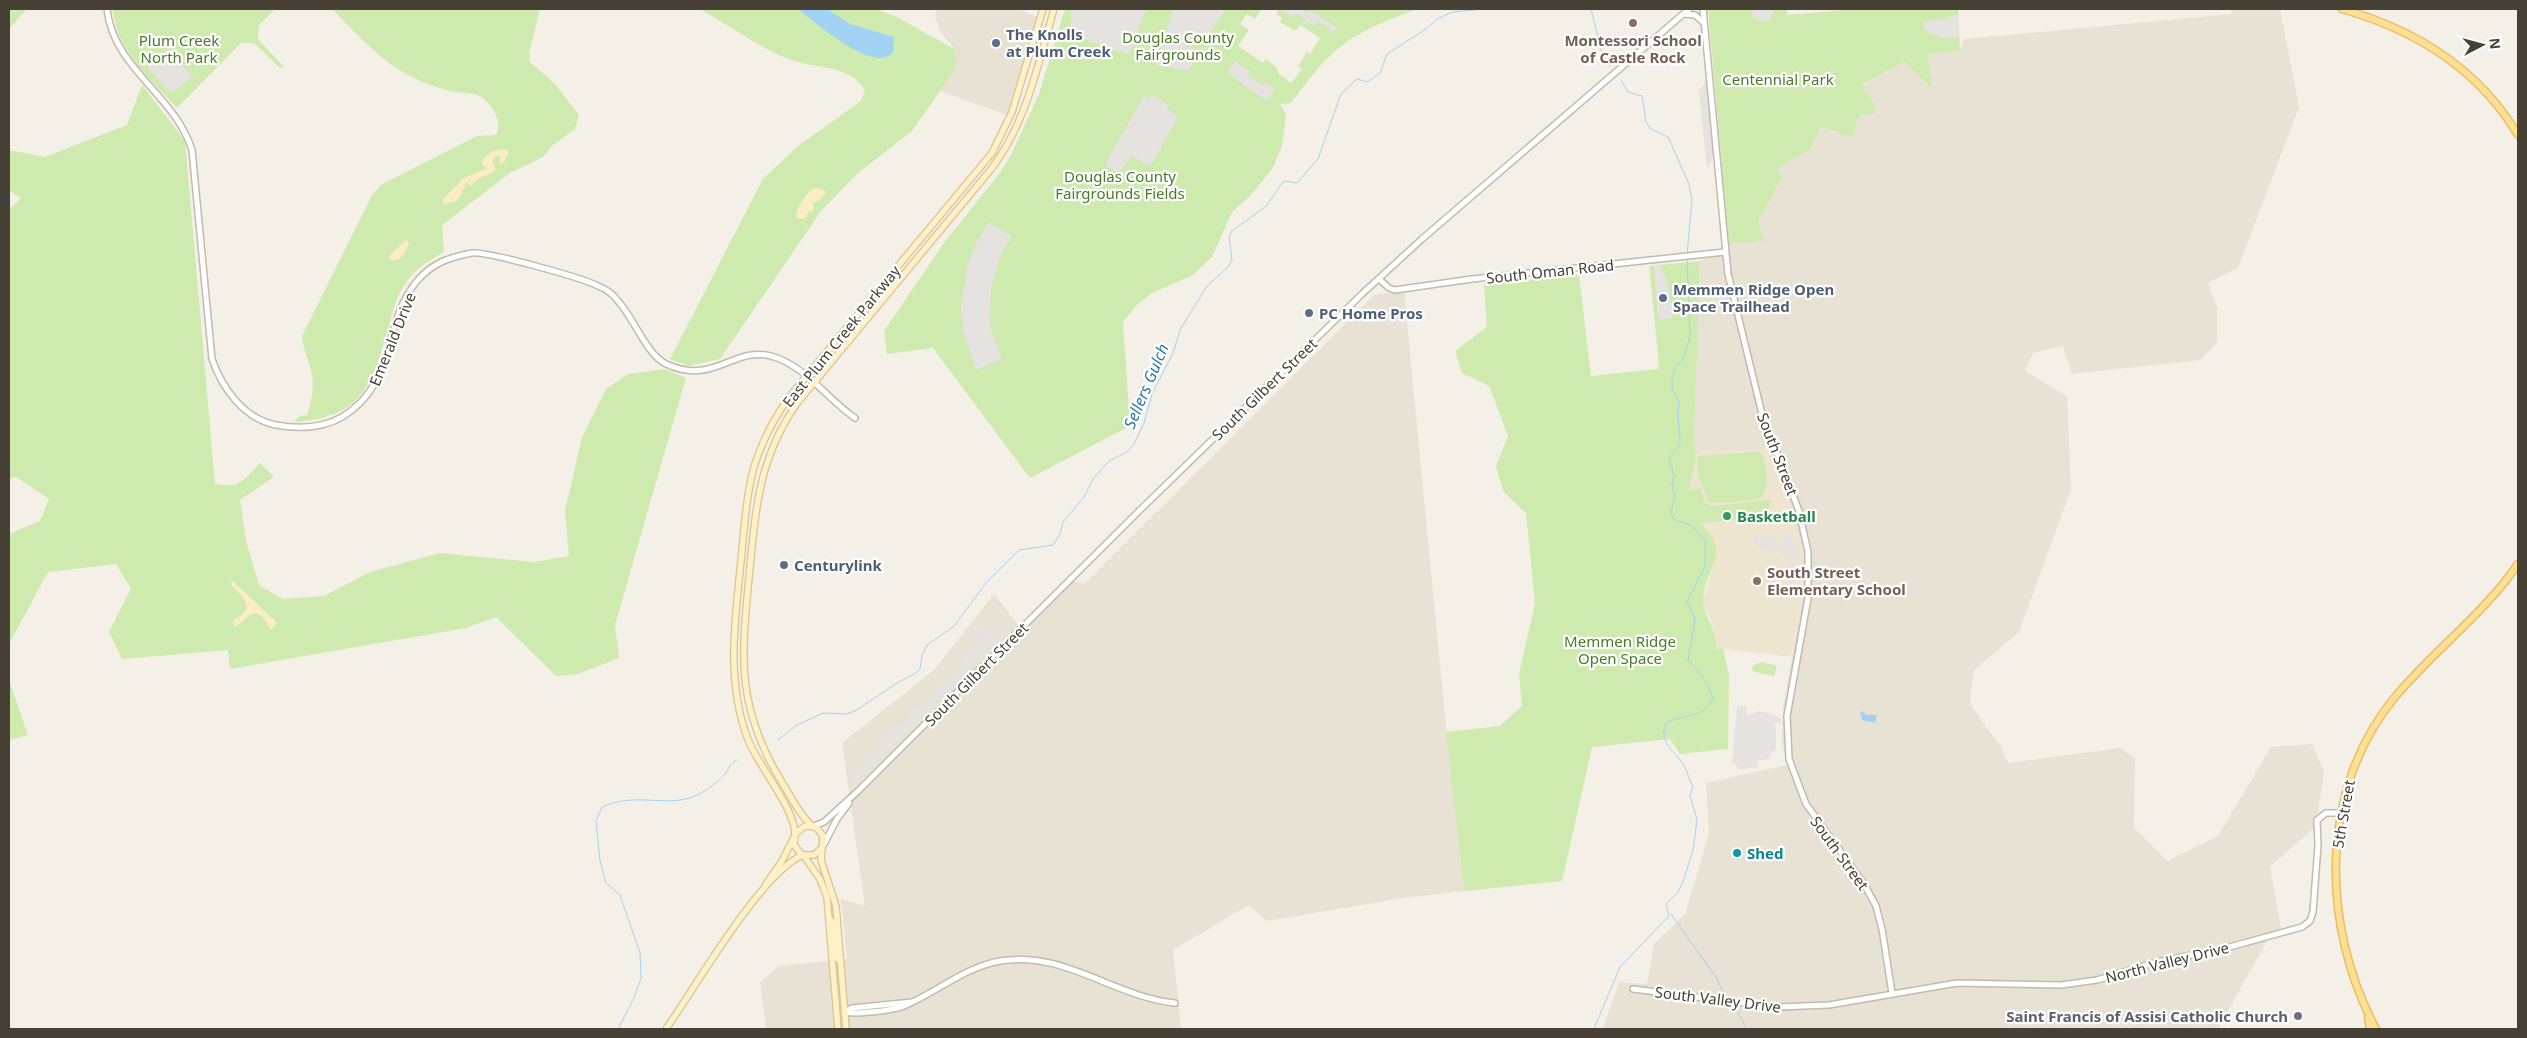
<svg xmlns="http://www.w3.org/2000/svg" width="2527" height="1038" viewBox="0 0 2527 1038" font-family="'Noto Sans',sans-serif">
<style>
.residential{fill:#e8e2d4}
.education{fill:#eee5d0}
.green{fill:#cfeaae}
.sand{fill:#f9edc1}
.parking{fill:#e5e2df}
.water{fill:#a1d2f3}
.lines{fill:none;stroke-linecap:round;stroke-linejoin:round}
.stream{stroke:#a1d2f3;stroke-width:1}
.tertiary-casing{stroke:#c3baac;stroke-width:8}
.secondary-casing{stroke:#d6c495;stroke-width:8}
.primary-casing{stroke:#e8bd61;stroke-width:9}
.tertiary{stroke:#fff;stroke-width:5}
.secondary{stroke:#fff0c5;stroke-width:5.5}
.primary{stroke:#ffdf94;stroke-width:6}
.education-dot{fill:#8d6e63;stroke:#fff;stroke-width:2}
.service-dot{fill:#5c6f8a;stroke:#fff;stroke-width:2}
.leisure-dot{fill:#2e9e5b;stroke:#fff;stroke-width:2}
.culture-dot{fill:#0f9aa8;stroke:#fff;stroke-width:2}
.worship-dot{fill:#6b7280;stroke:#fff;stroke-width:2}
.labels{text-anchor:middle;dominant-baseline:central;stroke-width:4.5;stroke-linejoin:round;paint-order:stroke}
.service-label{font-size:15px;font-weight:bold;fill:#4e5e75;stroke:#fff;text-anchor:start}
.park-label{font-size:15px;fill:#487b26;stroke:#fff}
.education-label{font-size:15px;font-weight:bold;fill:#785e54;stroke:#fff}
.street-label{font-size:15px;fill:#474035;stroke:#fff}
.leisure-label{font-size:15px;font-weight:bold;fill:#27864d;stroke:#fff;text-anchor:start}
.culture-label{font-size:15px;font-weight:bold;fill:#0d838f;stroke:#fff;text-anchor:start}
.worship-label{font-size:15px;font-weight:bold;fill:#5b616d;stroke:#fff;text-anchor:end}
.water-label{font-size:16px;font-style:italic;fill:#2a78af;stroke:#fff}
</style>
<rect width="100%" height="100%" fill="#f4f0e7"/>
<g class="residential">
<polygon points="937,9 1019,9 1037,17 1007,115 940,91 952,74 957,59 955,50 940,31 935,17"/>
<polygon points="2230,9 2280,9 2299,107 2238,268 2208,283 2217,308 2217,342 2201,360 2072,374 2063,346 2033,353 2025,371 2067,396 2071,489 2019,632 1974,670 1970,702 1982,722 2000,745 2008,763 2121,748 2135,759 2134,828 2167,861 2218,836 2271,747 2312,744 2324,772 2316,826 2270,867 2282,933 2269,937 2218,1029 1603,1029 1619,982 1647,984 1654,944 1685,914 1709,834 1706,783 1787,765 1782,742 1783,708 1803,592 1800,544 1788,501 1766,449 1696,452 1694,438 1700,261 1729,244 1764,241 1758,222 1782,179 1777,168 1809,151 1822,126 1837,133 1859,115 1874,114 1876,105 1862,86 1904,62 1932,87 1928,53 1960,50 1964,39 2232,14"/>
<polygon points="1404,291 1449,758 1464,891 1403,898 1267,921 1249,905 1173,950 1181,1029 766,1029 760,982 779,966 847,959 841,899 865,906 842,743 934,670 994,594 1022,630 1073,581 1084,584 1374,295"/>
</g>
<polygon class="education" points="1766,449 1796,522 1802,555 1803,592 1791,657 1716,648 1715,632 1703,601 1717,554 1716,543 1708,528 1700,523 1689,490 1696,452"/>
<g class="green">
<polygon points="9,9 25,9 25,11 9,29"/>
<path d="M113 9H275L259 25 258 39 284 67 280 68 254 43H241L177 108C152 80 115 49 113 9Z"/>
<path d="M332 9H540L529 53 530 62 554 83 579 115 575 129 553 145 543 157 510 173 442 225 444 252C430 260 418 267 408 280 398 292 394 307 390 322 373 381 366 417 294 422L300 416 307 415C311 404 314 387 312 375 310 362 303 350 302 336L372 195 381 185 477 136 496 135C503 122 494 109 484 99 475 91 461 94 450 91 439 88 425 84 414 78 381 62 358 35 332 9Z"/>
<path d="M700 9H876L897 17 954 49 957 59 952 74 912 131 858 173 821 211 720 359 688 366 670 359 763 179 798 146 861 101 865 90C850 65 817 69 792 60 764 51 727 24 700 9Z"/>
<path d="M1065 9H1262L1255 19 1247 14 1240 24 1249 30 1238 46 1263 63 1266 59 1278 69 1277 72 1291 83 1302 69 1298 66 1307 52 1310 54 1320 38 1300 25 1295 31 1280 22 1282 18 1276 14 1279 10 1277 9H1417C1393 18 1366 28 1345 43 1324 58 1306 83 1291 103L1280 104 1286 115 1282 146 1272 169 1250 196 1232 212 1212 257 1193 275 1152 293 1137 305 1123 322 1130 426 1030 478 933 348 887 354 884 331 944 243 999 174 1011 155 1039 94Z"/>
<polygon points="1708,9 1787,9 1787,15 1856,9 1958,9 1960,50 1928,54 1932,88 1904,62 1862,85 1876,106 1875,114 1859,115 1853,137 1821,127 1809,151 1777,168 1782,178 1758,222 1764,241 1729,244"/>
<path d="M142 85 185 141 215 484C241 488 243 481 260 463L274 477 240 500 246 541 259 585 283 599 324 596 370 572 440 553 534 562 569 556 565 511 582 437 606 389 628 374 664 369 686 378 615 625 619 658 578 674 556 676 496 617 466 628 230 669 228 650 122 659 109 632 131 589 116 564 48 572 9 644V534L40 521 49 499 16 477 9 479V210L21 198 9 190V150L45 157 127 125Z"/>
<path d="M1700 261 1694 438 1696 456 1689 490 1701 489 1704 502 1712 506 1770 500C1771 509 1767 514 1759 517L1700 523C1711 531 1716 540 1717 554 1713 569 1700 591 1704 607 1708 622 1717 631 1716 648L1723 649 1729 674 1728 749 1680 754 1670 739 1592 747 1562 881 1464 891 1446 732 1500 726 1522 706 1519 674 1535 603 1526 513 1503 491 1496 466 1508 436 1489 386 1462 373 1455 351 1487 327 1484 284 1579 275 1591 376 1658 369 1659 364 1649 266Z"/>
<path d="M1761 452C1766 464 1771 488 1761 498L1735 502H1708C1704 480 1695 482 1698 456Z"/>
<polygon points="1762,662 1777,666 1774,676 1751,671 1754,665"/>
<polygon points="9,680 28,735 9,740"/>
</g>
<g class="sand">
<polygon points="504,149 509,152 504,163 500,164 500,156 496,156 492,162 495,167 494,172 478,179 471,186 467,182 457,201 443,204 443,199 464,178 488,168 482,165 482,160 492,151"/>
<path d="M817 188 827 192 819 201 813 203 814 210 808 212 806 218 799 219 796 216C797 207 808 188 817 188Z"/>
<path d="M406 240 409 242C405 253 403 261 390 260L389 256Z"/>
<path d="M232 580 277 623 271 630C269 627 265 619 260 615 250 608 243 624 234 627L233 620 241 616 247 609 244 598 231 585Z"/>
</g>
<g class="parking">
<polygon points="1072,9 1146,9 1129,55 1073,35 1070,28"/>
<polygon points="1173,9 1226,9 1205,40 1189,33 1184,42 1199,54 1188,70 1156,66"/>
<polygon points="1281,9 1301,9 1307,13 1310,10 1337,28 1334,32 1318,21 1314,26 1308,22 1306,25 1302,22 1304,19 1295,13 1293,17"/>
<polygon points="1752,9 1774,9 1770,21 1759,22 1758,18 1753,18"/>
<polygon points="1958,15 1959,38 1942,38 1929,33 1924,29 1923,21 1949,19 1949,16"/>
<polygon points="167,49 193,77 171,93 147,67"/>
<polygon points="1711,57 1728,235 1723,236 1715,155 1707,168 1699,92 1708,76 1706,58"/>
<polygon points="1235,61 1250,71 1248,75 1263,85 1265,82 1275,89 1267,101 1227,73"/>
<polygon points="1151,95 1169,105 1167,108 1178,117 1150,167 1132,156 1118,174 1105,164 1144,96 1149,99"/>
<polygon points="989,222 1012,237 1001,254 991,288 990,326 1002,359 976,370 963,330 961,306 968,263 977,242"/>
<polygon points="1661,265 1663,273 1667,278 1672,318 1662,319 1658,319 1654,266"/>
<polygon points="1787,532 1792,536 1796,548 1795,589 1789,589 1790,556 1781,555 1780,543 1786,541 1782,537"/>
<polygon points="1752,535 1776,536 1775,545 1770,550 1756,548"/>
<polygon points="981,624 997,637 987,647 989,650 939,699 919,716 914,717 917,719 912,726 853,784 851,771 861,769 867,759 864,756 868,750 873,754 877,750 879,747 877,743 882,737 898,723 901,725 907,720 909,713 937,691 936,684 944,678 947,681 962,665 960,662 984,637 976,630"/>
<polygon points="1737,706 1747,706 1746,715 1758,711 1773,714 1781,719 1781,724 1776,723 1773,726 1776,727 1776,750 1772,752 1768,759 1757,761 1759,768 1738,769 1735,764 1732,763"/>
</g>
<g class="water">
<path d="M798 9H827L850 24 894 37 893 52C875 76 813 20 798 9Z"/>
<polygon points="1863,711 1866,715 1877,715 1875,723 1862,720 1860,713"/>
</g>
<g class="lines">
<g class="stream">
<polyline points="1591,9 1602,53 1610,66"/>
<polyline points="1621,80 1628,92 1642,96 1646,122 1651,129 1668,137 1689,184 1692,200 1687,255"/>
<polyline points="778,740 797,725 823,713 846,714 855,711 897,683 916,673 920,669 922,655 927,645 954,626 986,583 1019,550 1053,545 1060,534 1063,522 1084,497 1093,479 1109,461 1127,452 1134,444 1144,423 1152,394 1173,353 1180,330 1207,286 1228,267 1232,260 1229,237 1232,231 1266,206 1284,181 1297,183 1318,159 1341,94 1357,79 1368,82 1380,73 1387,54 1426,29 1437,19 1452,12 1484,9"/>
<polyline points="1671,914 1716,977 1723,992"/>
<polyline points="1737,1011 1747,1029"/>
<path d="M618 1029 633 1000 641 978 640 953 620 895 606 883 600 861 596 821 602 807C634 793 658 805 686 799 699 796 717 784 725 774 730 768 730 763 737 760"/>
<path d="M1594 1029 1620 967 1669 916 1666 904 1678 892 1683 882 1693 850 1697 820 1690 795 1693 786C1688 779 1688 771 1683 764 1674 750 1658 743 1666 723L1670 721C1686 715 1705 717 1713 698L1707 684 1696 668 1688 661 1695 620 1687 602 1705 566V541L1692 526 1673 519 1671 511 1675 497 1672 485 1674 475 1669 459 1680 444V439L1678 414 1679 401 1672 389V378L1676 367 1684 357 1690 336 1687 259"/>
</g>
<g class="tertiary-casing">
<g id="tertiary">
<path d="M107 9C113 68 175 95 192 150L212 359C222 388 244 419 276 425 298 429 323 428 342 417 398 383 381 324 417 281 432 263 450 257 472 253 486 251 583 278 598 286 606 289 613 294 618 301 634 318 646 354 666 364 714 386 733 346 771 356 805 365 828 400 855 418"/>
<polyline points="1703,9 1728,274 1762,414 1799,511 1808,552 1808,598 1787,716 1789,759 1806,804 1864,884 1876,906 1882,929 1892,993"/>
<polyline points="1684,14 1695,15 1704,23"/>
<polyline points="1379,279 1389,288 1395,290 1472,279 1725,252"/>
<polyline points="814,826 824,822 858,791 1138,512 1363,293 1422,239 1689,9"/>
<polyline points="824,844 837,819 849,803"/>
<polyline points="1633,989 1776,1007 1829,1005 1957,983 2061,985 2097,980 2153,963 2226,948 2302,927 2310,921 2313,912 2318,845 2317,820 2326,813 2340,813"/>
<path d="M845 1012C854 1014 862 1013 871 1012 882 1011 894 1010 904 1006 937 992 965 967 1000 961 1064 950 1114 997 1175 1003"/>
<polyline points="845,1012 852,1008 912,1002"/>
</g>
</g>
<g class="secondary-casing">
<g id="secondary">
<path d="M812 826C798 813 790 795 780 779 734 703 742 651 750 567 756 505 760 455 798 402L992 168C1027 121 1038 64 1054 9"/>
<path d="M795 834C795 808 757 765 747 737 726 679 735 621 741 561 744 530 746 497 754 467 762 441 774 418 790 396L992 153 1012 112 1043 9"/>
<polyline points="822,848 814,855 802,855 794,845 795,834 805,826 816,827 823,836 821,860 836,906 846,1029"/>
<polyline points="804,856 820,879 827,897 838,1029"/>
<polyline points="766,884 782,861 793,839"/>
<path d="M829 918C839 929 832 946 838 959"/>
<path d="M666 1029C695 988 761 872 803 855"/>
</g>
</g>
<g class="primary-casing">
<g id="primary">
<path d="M2342 9C2416 30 2478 68 2518 135"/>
<polyline points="2368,1018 2370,1029"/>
<path d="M2376 1029C2321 926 2318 790 2395 697 2434 650 2483 615 2518 564"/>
</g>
</g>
<use href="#tertiary" class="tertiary"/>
<use href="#secondary" class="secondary"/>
<use href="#primary" class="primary"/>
</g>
<g class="education-dot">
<circle cx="1633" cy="23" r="5"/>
<circle cx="1757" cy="581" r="5"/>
</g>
<g class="service-dot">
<circle cx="996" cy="43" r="5"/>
<circle cx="1663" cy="298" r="5"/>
<circle cx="1309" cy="313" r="5"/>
<circle cx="784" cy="565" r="5"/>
</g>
<circle class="leisure-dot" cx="1727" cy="516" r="5"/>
<circle class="culture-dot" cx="1737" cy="853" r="5"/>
<circle class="worship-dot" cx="2298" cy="1016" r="5"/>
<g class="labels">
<g class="service-label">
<text x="1006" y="34">The Knolls<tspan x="1006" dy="17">at Plum Creek</tspan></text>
<text x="1673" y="289">Memmen Ridge Open<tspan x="1673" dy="17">Space Trailhead</tspan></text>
<text x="1319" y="313">PC Home Pros</text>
<text x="794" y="565">Centurylink</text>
</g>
<g class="park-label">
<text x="1178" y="37">Douglas County<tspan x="1178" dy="17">Fairgrounds</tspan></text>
<text x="179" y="40">Plum Creek<tspan x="179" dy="17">North Park</tspan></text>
<text x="1778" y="79">Centennial Park</text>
<text x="1120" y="176">Douglas County<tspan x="1120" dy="17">Fairgrounds Fields</tspan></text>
<text x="1620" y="641">Memmen Ridge<tspan x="1620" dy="17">Open Space</tspan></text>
</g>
<g class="education-label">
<text x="1633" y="40">Montessori School<tspan x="1633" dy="17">of Castle Rock</tspan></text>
<text x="1767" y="572" text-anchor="start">South Street<tspan x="1767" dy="17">Elementary School</tspan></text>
</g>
<g class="street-label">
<text transform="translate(1550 271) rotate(-6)">South Oman Road</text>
<text transform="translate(841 336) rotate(-51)">East Plum Creek Parkway</text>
<text transform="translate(392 339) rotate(-68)">Emerald Drive</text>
<text transform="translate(1264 389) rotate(-44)">South Gilbert Street</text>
<text transform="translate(1778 454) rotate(69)">South Street</text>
<text transform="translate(976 674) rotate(-45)">South Gilbert Street</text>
<text transform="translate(2343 814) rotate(-80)">5th Street</text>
<text transform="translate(1840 853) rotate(54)">South Street</text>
<text transform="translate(2167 962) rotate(-14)">North Valley Drive</text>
<text transform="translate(1718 999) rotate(7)">South Valley Drive</text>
</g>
<g class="leisure-label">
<text x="1737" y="516">Basketball</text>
</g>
<g class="culture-label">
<text x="1747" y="853">Shed</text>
</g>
<g class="worship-label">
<text x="2288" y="1016">Saint Francis of Assisi Catholic Church</text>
</g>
<g class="water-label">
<text transform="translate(1146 386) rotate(-67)">Sellers Gulch</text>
</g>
</g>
<rect width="2527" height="1038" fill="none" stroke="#474035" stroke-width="20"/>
<g transform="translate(2482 45) rotate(84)" stroke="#ffffff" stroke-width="4" paint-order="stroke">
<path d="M0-4L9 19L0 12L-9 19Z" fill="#474035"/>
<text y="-8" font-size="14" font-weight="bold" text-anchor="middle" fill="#474035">N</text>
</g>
</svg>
